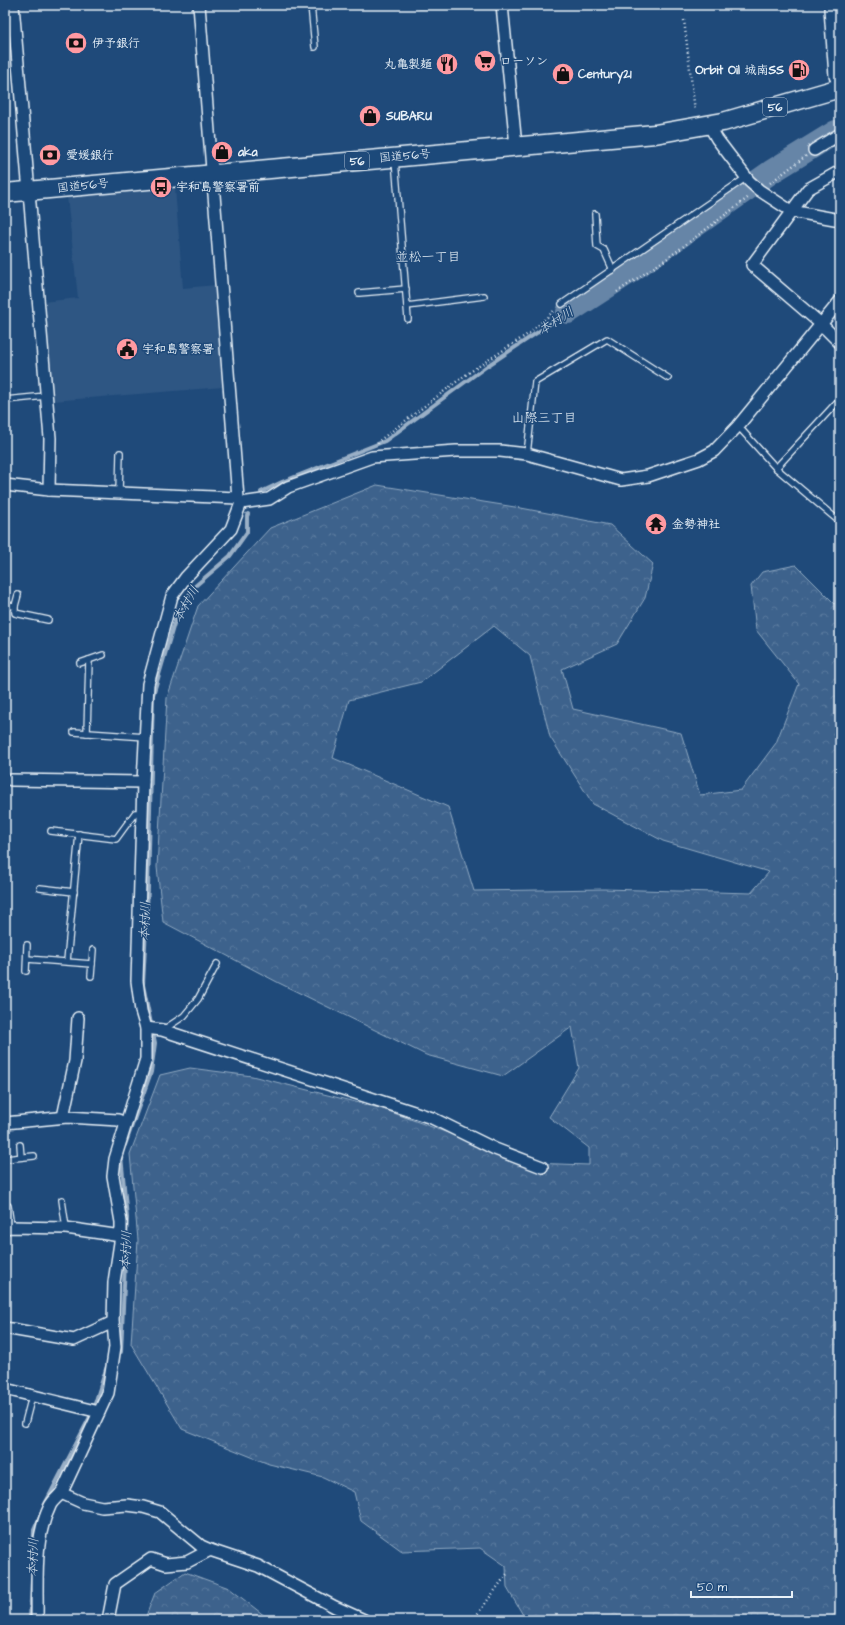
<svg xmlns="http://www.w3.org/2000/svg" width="845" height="1625" viewBox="0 0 845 1625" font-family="'Architects Daughter','Klee One',sans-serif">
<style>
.built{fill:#2e5683}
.forest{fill:url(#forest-crowns);stroke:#92aac2;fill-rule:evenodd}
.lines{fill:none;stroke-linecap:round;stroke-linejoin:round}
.stream{stroke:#9ab0c7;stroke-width:4}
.river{stroke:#6685a7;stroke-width:24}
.service-casing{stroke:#e8f1f8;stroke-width:8}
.minor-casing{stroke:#e8f1f8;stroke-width:14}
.trunk-casing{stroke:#e8f1f8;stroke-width:21}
.path{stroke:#e8f1f8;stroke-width:2.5;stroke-dasharray:1 3;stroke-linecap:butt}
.service{stroke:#1f4a7a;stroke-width:5.5}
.minor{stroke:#1f4a7a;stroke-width:11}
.trunk{stroke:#1f4a7a;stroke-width:18}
.labels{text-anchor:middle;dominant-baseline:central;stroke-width:3;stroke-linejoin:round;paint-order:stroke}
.shield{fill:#1f4a7a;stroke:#acbfd2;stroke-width:1}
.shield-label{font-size:11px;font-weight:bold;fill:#e8f1f8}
.poi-label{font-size:12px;font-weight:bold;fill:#e8f1f8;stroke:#1f4a7a;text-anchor:start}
.street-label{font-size:12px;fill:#e8f1f8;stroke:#1f4a7a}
.neighbourhood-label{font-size:13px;fill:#e8f1f8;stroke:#1f4a7a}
.water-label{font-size:13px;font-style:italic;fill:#d4e1ec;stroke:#1f4a7a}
</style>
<defs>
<pattern id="forest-crowns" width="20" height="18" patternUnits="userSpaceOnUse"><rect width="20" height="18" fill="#3c628c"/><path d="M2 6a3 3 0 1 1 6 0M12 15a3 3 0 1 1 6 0" fill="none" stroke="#58799d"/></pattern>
</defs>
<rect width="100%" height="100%" fill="#1f4a7a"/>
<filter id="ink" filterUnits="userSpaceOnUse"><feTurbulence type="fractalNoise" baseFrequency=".025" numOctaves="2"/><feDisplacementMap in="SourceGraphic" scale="8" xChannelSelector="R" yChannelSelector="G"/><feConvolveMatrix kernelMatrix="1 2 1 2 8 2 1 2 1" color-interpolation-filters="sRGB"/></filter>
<g filter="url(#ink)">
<polygon class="built" points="175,188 183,288 216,285 223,387 53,401 43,302 78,298 67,197"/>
<g class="forest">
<path d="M377 485 521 508 610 525 653 564 645 598 617 644 562 669 573 709 681 733 700 795 741 790 776 743 799 684 756 630 751 586 762 572 796 565 840 609V1620H526L507 1588 506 1566 480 1548 402 1551 361 1521 354 1492 323 1477 269 1464 182 1429 131 1344 138 1240 130 1154 160 1075 190 1068 252 1076 383 1109 529 1163 589 1165V1148L549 1117 579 1068 572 1027 503 1076 426 1055 279 983 163 922 157 867 167 698 198 606 270 528ZM494 626 530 656 550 737 593 804 663 841 769 872 751 893 604 889 474 891 448 807 333 758 349 700 421 682Z"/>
<polygon points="185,1572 229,1588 270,1620 146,1620 146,1616 155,1593"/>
</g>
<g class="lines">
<g class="stream">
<polyline points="261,492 282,482 385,441 487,366 568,312"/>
<polyline points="125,1145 151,1072 155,1043 143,985 148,888 153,695 176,617 194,587 230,556 247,532 247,516 248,514"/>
<polyline points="121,1352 127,1218 121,1156 122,1153"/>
<polyline points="44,1506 92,1413 107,1366"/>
<polyline points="33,1556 34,1530 42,1512"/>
<polyline points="30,1620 32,1578"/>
</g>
<polyline class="river" points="568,312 625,275 771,172 836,132"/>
<g class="service-casing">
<g id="service">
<polyline points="311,5 315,47"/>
<polyline points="419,5 426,5"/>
<polyline points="395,160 408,319"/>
<polyline points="595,214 597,246 604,250 613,270"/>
<polyline points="359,293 406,289"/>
<polyline points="562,304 747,177"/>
<polyline points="407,306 484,296"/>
<polyline points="5,400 46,396"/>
<polyline points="738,426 776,468 840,522"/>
<polyline points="527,454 535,382 607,339 668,378"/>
<polyline points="776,468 840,399"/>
<polyline points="119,493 120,453"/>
<polyline points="5,605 15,606 15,613 48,620"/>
<polyline points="15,606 18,595"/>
<polyline points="80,663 103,655"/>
<polyline points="74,732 146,737"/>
<polyline points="87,733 89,660"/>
<polyline points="51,831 116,839 135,813 142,813"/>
<polyline points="40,888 74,892"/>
<polyline points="27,959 92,964"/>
<polyline points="67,961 79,834"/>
<polyline points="26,971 27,945"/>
<polyline points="91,976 93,950"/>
<polyline points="163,1030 184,1016 198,999 217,964"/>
<polyline points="20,1145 21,1157"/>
<polyline points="5,1159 34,1156"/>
<polyline points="62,1200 66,1228"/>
<polyline points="8,1206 11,1227"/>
<polyline points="25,1423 32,1396"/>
</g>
</g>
<g class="minor-casing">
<g id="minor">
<polyline points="13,5 50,438 49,490"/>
<polyline points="199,5 238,498 241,503"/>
<polyline points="502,5 516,146"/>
<polyline points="830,9 835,76 840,88"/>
<polyline points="709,125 717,139 749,181 759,190 791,211 840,220"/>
<polyline points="814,150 840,134"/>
<polyline points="840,171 808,189 752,265 821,324 840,343"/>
<polyline points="5,485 49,490 238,498"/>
<polyline points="241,503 269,499 288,487 372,457 456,451 500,451 527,454 621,480 648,476 699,459 714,451 738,426 840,301"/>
<polyline points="11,780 143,782"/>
<polyline points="146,1028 162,1030 432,1118 495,1149 542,1167"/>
<polyline points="63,1117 75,1061 78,1018"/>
<polyline points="5,1123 67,1117 118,1120 125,1123"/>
<polyline points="5,1228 11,1227 66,1228 121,1236"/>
<polyline points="5,1328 74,1340 113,1322"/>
<polyline points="5,1389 99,1412"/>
<polyline points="61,1493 83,1503 102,1507 127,1505 143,1507 160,1512 201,1546 210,1550"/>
<path d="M37 1620C38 1583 33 1540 50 1506 52 1501 58 1497 62 1492L108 1393 115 1347 113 1322 114 1282 121 1236V1222L113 1176 115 1159 146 1059V1028L141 1011 137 981 143 782 148 684 172 596 186 577 231 529 241 503"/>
<polyline points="108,1620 115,1584 151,1559 166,1564 187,1562 210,1550 258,1566 335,1607 364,1620"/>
</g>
</g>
<g class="trunk-casing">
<polyline id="trunk" points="5,193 655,134 723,122 840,88"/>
</g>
<g class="path">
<polyline points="684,20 695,111"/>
<polyline points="770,183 806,156"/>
<polyline points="617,292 668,258 749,197"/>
<polyline points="378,444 379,441 464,376 531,332 555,310"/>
<polyline points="473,1620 507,1574"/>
</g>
<use href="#service" class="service"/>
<use href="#minor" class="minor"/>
<use href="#trunk" class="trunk"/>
</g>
</g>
<defs>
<g id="bank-disc" transform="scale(1.15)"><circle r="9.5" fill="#ff9aa2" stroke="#1f4a7a"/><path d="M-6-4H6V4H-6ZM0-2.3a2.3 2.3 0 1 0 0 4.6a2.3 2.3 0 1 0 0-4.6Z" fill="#111"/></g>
<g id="supermarket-disc" transform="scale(1.15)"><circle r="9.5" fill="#ff9aa2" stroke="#1f4a7a"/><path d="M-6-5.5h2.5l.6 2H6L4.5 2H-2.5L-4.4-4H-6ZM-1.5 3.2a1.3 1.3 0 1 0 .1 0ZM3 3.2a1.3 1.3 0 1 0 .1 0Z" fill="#111"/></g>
<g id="restaurant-disc" transform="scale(1.15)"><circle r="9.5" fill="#ff9aa2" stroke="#1f4a7a"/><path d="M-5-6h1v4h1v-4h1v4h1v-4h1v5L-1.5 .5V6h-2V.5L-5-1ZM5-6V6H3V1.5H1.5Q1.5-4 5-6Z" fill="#111"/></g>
<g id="fuel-disc" transform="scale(1.15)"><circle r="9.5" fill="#ff9aa2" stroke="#1f4a7a"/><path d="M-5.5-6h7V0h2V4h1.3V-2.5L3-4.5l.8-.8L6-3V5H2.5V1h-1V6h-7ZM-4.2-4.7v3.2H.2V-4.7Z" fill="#111"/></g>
<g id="shop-disc" transform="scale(1.15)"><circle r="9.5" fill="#ff9aa2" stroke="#1f4a7a"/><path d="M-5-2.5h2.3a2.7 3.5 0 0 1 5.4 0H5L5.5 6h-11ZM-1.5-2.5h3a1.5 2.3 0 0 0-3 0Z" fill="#111"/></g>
<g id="bus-disc" transform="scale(1.15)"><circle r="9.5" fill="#ff9aa2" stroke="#1f4a7a"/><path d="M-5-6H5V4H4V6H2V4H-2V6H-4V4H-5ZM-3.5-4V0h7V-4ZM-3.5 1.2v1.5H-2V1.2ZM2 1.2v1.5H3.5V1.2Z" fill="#111"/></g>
<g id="civic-disc" transform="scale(1.15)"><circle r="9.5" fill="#ff9aa2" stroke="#1f4a7a"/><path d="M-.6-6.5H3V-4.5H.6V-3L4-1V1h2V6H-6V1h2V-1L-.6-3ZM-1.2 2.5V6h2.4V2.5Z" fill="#111"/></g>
<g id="temple-disc" transform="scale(1.15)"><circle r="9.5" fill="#ff9aa2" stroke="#1f4a7a"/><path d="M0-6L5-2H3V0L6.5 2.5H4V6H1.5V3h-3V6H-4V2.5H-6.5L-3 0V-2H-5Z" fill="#111"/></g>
</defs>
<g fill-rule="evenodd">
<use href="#bank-disc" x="76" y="43"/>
<use href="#supermarket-disc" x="485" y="61"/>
<use href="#restaurant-disc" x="447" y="64"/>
<use href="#fuel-disc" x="799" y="70"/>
<use href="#shop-disc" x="563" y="74"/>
<use href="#shop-disc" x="370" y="116"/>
<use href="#shop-disc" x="222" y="152"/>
<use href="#bank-disc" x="50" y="155"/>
<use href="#bus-disc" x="161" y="187"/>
<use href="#civic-disc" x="127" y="349"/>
<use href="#temple-disc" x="656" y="524"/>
</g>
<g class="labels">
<g class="shield">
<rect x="763" y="98" width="24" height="18" rx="3"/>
<rect x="345" y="152" width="24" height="18" rx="3"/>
</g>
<g class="shield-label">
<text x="775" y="107">56</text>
<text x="357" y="161">56</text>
</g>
<g class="poi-label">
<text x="92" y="43">伊予銀行</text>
<text x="500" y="61">ローソン</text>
<text x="432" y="64" text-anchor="end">丸亀製麺</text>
<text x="784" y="70" text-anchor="end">Orbit Oil 城南SS</text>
<text x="578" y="74">Century21</text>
<text x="386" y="116">SUBARU</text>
<text x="238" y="152">aka</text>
<text x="66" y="155">愛媛銀行</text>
<text x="176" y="187">宇和島警察署前</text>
<text x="142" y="349">宇和島警察署</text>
<text x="672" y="524">金勢神社</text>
</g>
<g class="street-label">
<text transform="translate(405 156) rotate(-5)">国道56号</text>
<text transform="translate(83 186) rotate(-6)">国道56号</text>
</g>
<g class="neighbourhood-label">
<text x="428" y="257">並松一丁目</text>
<text x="544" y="418">山際三丁目</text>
</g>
<g class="water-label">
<text transform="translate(556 321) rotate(-33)">本村川</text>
<text transform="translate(186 604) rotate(-60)">本村川</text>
<text transform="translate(145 921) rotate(-88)">本村川</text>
<text transform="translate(126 1250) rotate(-87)">本村川</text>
<text transform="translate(33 1557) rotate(-88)">本村川</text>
</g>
</g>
<rect width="845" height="1625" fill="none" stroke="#1f4a7a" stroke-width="20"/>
<rect x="10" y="10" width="825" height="1605" fill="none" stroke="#e8f1f8" stroke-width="1.5" filter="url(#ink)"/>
<path d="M691 1591v6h101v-6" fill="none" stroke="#e8f1f8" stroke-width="2"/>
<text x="697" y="1591" font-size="12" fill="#e8f1f8" stroke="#1f4a7a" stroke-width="3" paint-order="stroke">50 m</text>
</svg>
